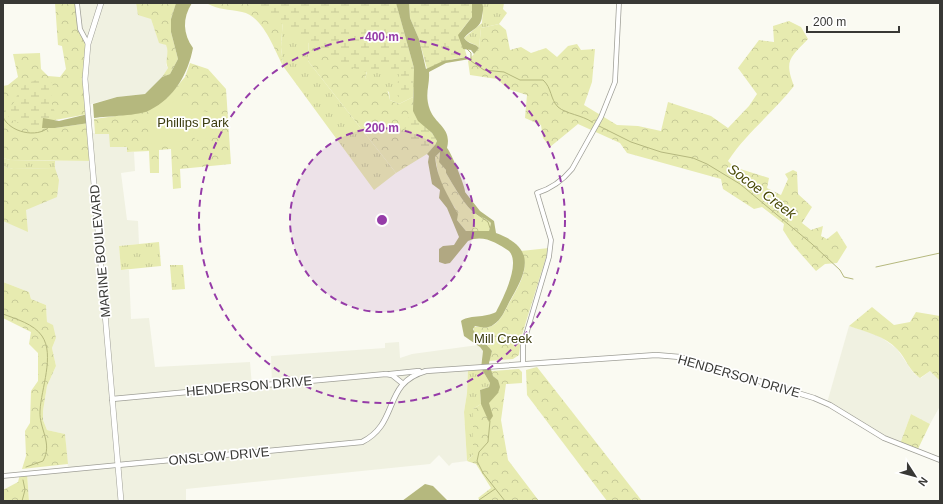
<svg xmlns="http://www.w3.org/2000/svg" width="943" height="504" viewBox="0 0 943 504" font-family="Arial,sans-serif">
<style>
.built{fill:#f0f1e1}
.grass{fill:url(#grass-tufts)}
.forest{fill:url(#forest-crowns)}
.wetland{fill:url(#wetland-marsh)}
.pitch{fill:#e7ebb0}
.water{fill:#b5b87e;fill-rule:evenodd}
.lines{fill:none;stroke-linecap:round;stroke-linejoin:round}
.stream{stroke:#b5b87e;stroke-width:1}
.tertiary-casing{stroke:#9f9f97;stroke-width:5.5}
.secondary-casing{stroke:#9f9f97;stroke-width:6}
.primary-casing{stroke:#9f9f97;stroke-width:6}
.tertiary{stroke:#fff;stroke-width:4}
.secondary{stroke:#fff;stroke-width:4.5}
.primary{stroke:#fff;stroke-width:5}
.ring{fill:none;stroke:#963ca8;stroke-width:2;stroke-dasharray:7 5}
.labels{text-anchor:middle;dominant-baseline:central;stroke-width:3.5;stroke-linejoin:round;paint-order:stroke}
.park-label{font-size:13px;fill:#3a3b0d;stroke:#fff}
.street-label{font-size:13px;fill:#383835;stroke:#fff}
.water-label{font-size:14px;font-style:italic;fill:#464700;stroke:#fff}
.centre{fill:#963ca8;stroke:#fff;stroke-width:2}
.ring-label{font-size:12px;text-anchor:middle;font-weight:bold;fill:#963ca8;stroke:#fff;stroke-width:3.5;stroke-linejoin:round;paint-order:stroke}
</style>
<defs>
<pattern id="grass-tufts" width="24" height="20" patternUnits="userSpaceOnUse"><rect width="24" height="20" fill="#e7ebb0"/><path d="M3 7l-1-3M5 7V3M7 7l1-3M15 17l-1-3M17 17v-4M19 17l1-3" fill="none" stroke="#c7ca98"/></pattern>
<pattern id="forest-crowns" width="20" height="18" patternUnits="userSpaceOnUse"><rect width="20" height="18" fill="#e7ebb0"/><path d="M2 6a3 3 0 1 1 6 0M12 15a3 3 0 1 1 6 0" fill="none" stroke="#c7ca98"/></pattern>
<pattern id="wetland-marsh" width="20" height="14" patternUnits="userSpaceOnUse"><rect width="20" height="14" fill="#e7ebb0"/><path d="M1 5h8M5 5V1M11 12h8M15 12V8" fill="none" stroke="#c7ca98"/></pattern>
</defs>
<rect width="100%" height="100%" fill="#fafaf2"/>
<g class="built">
<polygon points="77,3 136,3 137,10 151,19 159,42 166,45 169,50 166,65 168,68 162,77 145,94 117,97 87,105"/>
<polygon points="90,133 109,134 128,147 128,152 134,152 135,171 121,173 127,220 138,221 139,244 119,246 121,270 129,270 131,319 149,318 155,367 250,362 252,386 272,384 271,356 385,348 385,343 399,342 400,358 412,354 478,345 483,351 481,365 468,368 467,393 464,412 467,461 452,463 449,466 439,455 430,464 186,489 186,501 29,501 27,473 68,469 65,434 47,430 43,420 43,411 47,386 56,366 52,348 56,338 47,322 46,305 31,299 29,292 3,282 3,158 10,160 92,161"/>
<polygon points="849,326 878,335 897,349 914,374 921,378 930,371 940,381 940,406 930,424 911,414 900,444 884,438 827,403"/>
</g>
<g class="grass">
<polygon points="284,3 310,3 308,61 396,173 374,190 283,66 281,47"/>
<polygon points="396,3 415,76 413,97 399,104 390,100 389,92 365,78 387,13"/>
<path d="M482 3H504L503 9 507 13 499 24 481 28 479 48C475 43 469 44 464 38L482 23 483 6Z"/>
<polygon points="3,158 10,160 55,161 55,168 13,169 3,166"/>
<polygon points="159,242 161,266 121,270 119,246"/>
<polygon points="170,265 183,265 185,289 172,290"/>
<polygon points="468,368 481,368 490,383 489,387 480,390 481,404 473,409 473,455 467,461 464,412 467,393"/>
</g>
<g class="forest">
<polygon points="55,3 77,3 78,22 88,44 87,55 88,114 55,120 43,128 55,128 89,123 92,161 10,160 3,158 3,86 8,85 18,77 13,54 40,53 41,69 48,76 60,77 66,69 62,46 58,45"/>
<path d="M136 3H176L171 19V32L178 59 170 74 162 77 168 68C164 61 170 53 166 45L159 43 151 19 138 15Z"/>
<path d="M206 3H284L281 47 283 66C274 49 263 16 242 12 228 9 219 10 206 3Z"/>
<path d="M310 3 368 68 365 78C379 82 388 84 390 100L399 104 413 97 414 108 435 145 427 154 396 173 308 61Z"/>
<path d="M789 21 801 27 808 39C790 58 784 60 794 86 773 113 747 132 728 161L734 167 769 178 767 188 781 195 788 179 785 174 793 170 797 172 798 194 812 207 802 223 811 230 823 226 821 236 827 239 837 231 847 247 837 263 825 264 816 271 792 244 783 230 784 224 762 207 754 209 723 189 721 179 627 153 620 143 578 124 550 147 543 138 541 125 525 118 527 95 508 89 497 79 470 75 468 61 479 48 481 28 499 24 506 30 510 50 521 47 531 53 546 48 557 57 568 46 577 44 581 50 595 49 592 82 584 105 617 125 638 126 661 131 668 102 711 116 728 128 749 106 757 94 738 68 759 40 774 42 773 26Z"/>
<polygon points="190,63 208,69 226,89 231,164 180,169 181,188 173,189 171,149 159,150 159,173 150,173 149,151 127,152 127,147 110,147 109,134 95,134 94,119 130,114 167,98 185,77"/>
<path d="M440 152 439 161 446 170V173C454 186 461 200 472 211 477 216 485 217 491 223L489 231H466L457 220 455 208 448 198 439 178 435 157Z"/>
<polygon points="3,166 13,169 55,168 59,180 57,197 26,210 28,232 3,221"/>
<path d="M549 248 521 338 519 355 513 359 489 361 492 351 483 340 474 332V327C480 326 486 329 492 326 503 320 506 307 512 298 520 284 530 267 521 251Z"/>
<polygon points="3,282 29,292 31,299 46,305 47,322 53,325 56,338 52,348 56,366 47,386 43,411 43,420 47,430 65,434 68,464 22,469 26,456 25,431 30,423 31,391 38,381 38,353 29,344 31,332 3,318"/>
<path d="M872 307 894 325 910 322 916 312 940 316V381L930 371 920 378C909 371 906 358 897 349 885 336 866 332 849 326Z"/>
<polygon points="537,367 642,501 607,501 527,395 526,370"/>
<polygon points="519,369 522,372 522,383 506,384 501,420 508,460 539,501 481,501 478,498 491,488 476,464 467,461 473,455 473,409 481,404 498,380 493,376 491,371"/>
<polygon points="911,414 930,424 917,451 900,444"/>
<polygon points="27,473 29,501 3,501 3,490 18,482 20,474"/>
</g>
<g class="wetland">
<polygon points="253,3 396,3 414,68 413,91 407,97 400,98 396,94 399,74 397,70 367,72 343,65 324,54"/>
<polygon points="409,3 472,3 472,17 460,32 467,57 452,59 427,69 419,39 410,18"/>
<path d="M41 79 50 80 54 88 50 99 56 115 55 120 48 118 42 119V128L39 129 11 120 5 112C24 98 9 86 41 79Z"/>
<path d="M413 111C419 123 432 130 437 141L435 145 427 154C405 144 397 132 413 111Z"/>
</g>
<g class="pitch">
<path d="M188 95 191 137 186 141 148 144C147 110 161 107 188 95Z"/>
<path d="M197 111C216 110 221 120 220 137L196 140 194 137 193 112Z"/>
</g>
<g class="water">
<path d="M176 3H192C182 18 183 34 193 48 188 74 174 98 150 110 140 116 107 116 94 118L93 104 117 97 145 94 162 77 170 74 178 59 171 32V19Z"/>
<path d="M396 3H409L410 18 419 39 426 69 443 61 467 57 470 59 446 63 429 72C430 86 424 94 430 110 436 125 452 128 447 148 450 150 466 188 465 192L480 211 494 221 496 233C534 247 529 268 512 297 506 307 503 319 493 325 488 329 481 327 475 326L473 329C475 335 487 344 492 351L489 363 493 376 498 380 500 387 498 393 489 403 493 416 489 422 481 404 480 390 489 387 490 383 481 368 483 351 480 347 464 336 461 321C467 315 486 318 496 312 503 298 521 264 509 251 497 243 483 234 468 241L450 263 445 264 439 262V249L443 246 454 245 459 237 447 208 439 198 440 190 432 184 428 162 429 156 427 154 435 145 437 141 432 133 418 121 413 111 414 68ZM440 152 439 162 446 170V173C454 186 461 200 472 211 477 216 485 217 491 223L489 231H466L457 220 458 214C448 196 437 179 435 157Z"/>
<path d="M472 3H482C484 7 483 11 482 16 481 29 471 29 464 38 469 45 475 43 479 48L474 54 471 50 463 49 458 35 472 17Z"/>
<polygon points="88,114 89,123 55,128 42,128 43,118 59,121"/>
<polygon points="425,484 433,486 448,501 402,501"/>
</g>
<g class="lines">
<g class="stream">
<path d="M467 49 471 53V61L484 70 504 72 520 80H543C552 88 550 99 558 107 566 114 582 115 592 122"/>
<path d="M3 117C9 132 37 139 49 127"/>
<polyline points="599,126 631,142 661,152 693,158 707,164 740,184 812,244 840,270 844,277 853,279"/>
<polyline points="477,214 488,222 490,228"/>
<polyline points="876,267 940,253"/>
<path d="M3 314C16 319 34 324 42 336 55 355 41 389 40 411 39 429 53 443 43 461L26 467"/>
<polyline points="490,421 488,442 479,452 477,461 483,473 505,501"/>
<polyline points="479,500 495,489"/>
<polyline points="22,501 25,490 23,480"/>
</g>
<g class="tertiary-casing">
<g id="tertiary">
<polyline points="77,3 80,29 88,44"/>
<path d="M523 363V345L549 257 551 240 537 193C550 189 563 180 572 169L601 117 615 82 619 3"/>
<polyline points="3,476 118,465"/>
</g>
</g>
<g class="secondary-casing">
<g id="secondary">
<polyline points="390,374 419,371"/>
<polyline points="112,399 386,374 392,375 402,383"/>
<path d="M118 465 362 442C400 423 382 383 426 371L656 355 680 357 814 398 830 405 884 438 940 460"/>
</g>
</g>
<g class="primary-casing">
<polyline id="primary" points="101,3 88,44 85,79 121,501"/>
</g>
<use href="#tertiary" class="tertiary"/>
<use href="#secondary" class="secondary"/>
<use href="#primary" class="primary"/>
</g>
<circle cx="382" cy="220" r="92" fill="#963ca8" fill-opacity=".12"/>
<g class="ring">
<circle cx="382" cy="220" r="92"/>
<circle cx="382" cy="220" r="183"/>
</g>
<g class="labels">
<g class="park-label">
<text x="193" y="122">Phillips Park</text>
<text x="503" y="338">Mill Creek</text>
</g>
<g class="street-label">
<text transform="translate(100 251) rotate(-95)">MARINE BOULEVARD</text>
<text transform="translate(739 376) rotate(16)">HENDERSON DRIVE</text>
<text transform="translate(249 386) rotate(-5)">HENDERSON DRIVE</text>
<text transform="translate(219 456) rotate(-5)">ONSLOW DRIVE</text>
</g>
<g class="water-label">
<text transform="translate(762 191) rotate(37)">Socoe Creek</text>
</g>
</g>
<circle cx="382" cy="220" r="6" class="centre"/>
<g class="ring-label">
<text x="382" y="41">400 m</text>
<text x="382" y="132">200 m</text>
</g>
<rect width="943" height="504" fill="none" stroke="#383835" stroke-width="8"/>
<g transform="translate(915 476) rotate(126)" stroke="#ffffff" stroke-width="3" paint-order="stroke">
<path d="M0-3L7 15L0 10L-7 15Z" fill="#383835"/>
<text y="-6" font-size="11" font-weight="bold" text-anchor="middle" fill="#383835">N</text>
</g>
<path d="M807 26v6h92v-6" fill="none" stroke="#383835" stroke-width="2"/>
<text x="813" y="26" font-size="12" fill="#383835" stroke="#ffffff" stroke-width="3" paint-order="stroke">200 m</text>
</svg>
